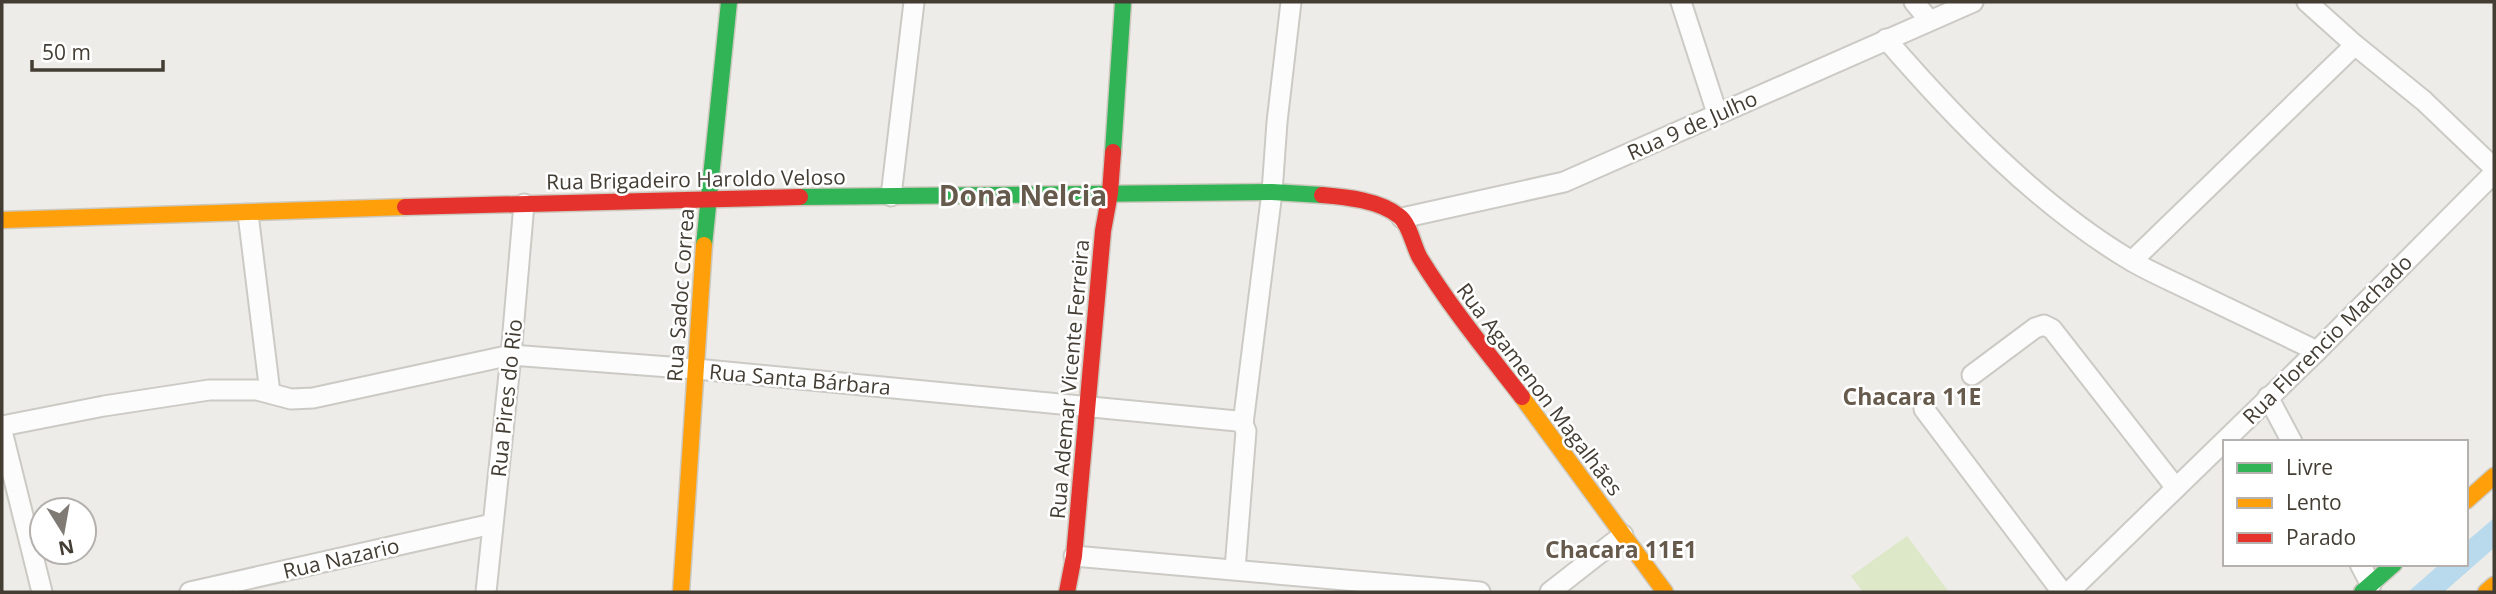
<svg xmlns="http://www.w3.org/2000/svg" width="2496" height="594" viewBox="0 0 2496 594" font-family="'Open Sans',sans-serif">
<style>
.green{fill:#dde8c8}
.water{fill:#b8daec}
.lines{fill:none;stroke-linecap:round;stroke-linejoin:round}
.street-casing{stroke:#cccac5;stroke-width:23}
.fast-casing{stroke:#cdc9bf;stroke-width:19}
.slow-casing{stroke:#cdc9bf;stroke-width:19}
.jam-casing{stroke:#cdc9bf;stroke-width:19}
.street{stroke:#fcfcfc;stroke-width:19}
.fast{stroke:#30b455;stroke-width:16}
.slow{stroke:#ff9f0a;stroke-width:16}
.jam{stroke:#e5322d;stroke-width:16}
.labels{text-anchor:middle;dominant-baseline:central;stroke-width:5;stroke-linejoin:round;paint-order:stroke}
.street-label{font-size:21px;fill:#433d34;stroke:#fff}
.neighbourhood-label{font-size:23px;font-weight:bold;fill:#665a4c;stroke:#fff}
.district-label{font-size:28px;font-weight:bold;fill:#665a4c;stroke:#fff}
</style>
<rect width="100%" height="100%" fill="#eeece8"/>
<polygon class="green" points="1907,536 1949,592 1863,592 1851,576"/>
<polygon class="water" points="2494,518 2494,548 2444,592 2408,592 2440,564 2466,564 2466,542"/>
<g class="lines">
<g class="street-casing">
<g id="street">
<polyline points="1681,2 1717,113"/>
<polyline points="1914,2 1929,20"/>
<polyline points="2307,2 2355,45 2424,101 2494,168"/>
<path d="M1886 39C1956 120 2038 205 2130 260 2150 272 2172 281 2192 291 2234 311 2276 331 2317 351"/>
<polyline points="891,196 914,2"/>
<polyline points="248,214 270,393"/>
<polyline points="1402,218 1564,182 1973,2"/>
<polyline points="2132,261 2355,45"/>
<polyline points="1972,375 2035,328 2044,325 2052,329 2176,488"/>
<polyline points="2268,397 2292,442"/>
<polyline points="1924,409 2062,592"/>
<polyline points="1243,424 1272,192 1277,122 1291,2"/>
<polyline points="2,426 104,406 209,390 257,390 291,399 313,398 511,355 696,369 1237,421 1243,424 1246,431 1235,569"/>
<polyline points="2,431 42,592"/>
<polyline points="1074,556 1480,592"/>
<polyline points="2360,564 2371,585"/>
<polyline points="190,592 492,524"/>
<polyline points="486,592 511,355 524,204"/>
<polyline points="1550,592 1623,535"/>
<polyline points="2069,592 2317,351 2494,173"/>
</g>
</g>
<g class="fast-casing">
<g id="fast">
<polyline points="1113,152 1123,2"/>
<polyline points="800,197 1272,192 1322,195"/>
<polyline points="704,245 729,2"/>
<polyline points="2362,592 2394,564"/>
</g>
</g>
<g class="slow-casing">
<g id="slow">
<polyline points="2,220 405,207"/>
<polyline points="1522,397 1665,592"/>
<polyline points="2466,501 2494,476"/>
<polyline points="681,592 704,245"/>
<polyline points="2486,592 2494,585"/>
</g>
</g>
<g class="jam-casing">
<g id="jam">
<path d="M1322 195C1346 197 1379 200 1399 216 1410 224 1413 246 1420 258 1450 307 1487 352 1522 397"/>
<polyline points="405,207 800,197"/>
<polyline points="1067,592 1074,556 1103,231 1110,193 1113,152"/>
</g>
</g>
<use href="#street" class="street"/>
<use href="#fast" class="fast"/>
<use href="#slow" class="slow"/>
<use href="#jam" class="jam"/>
</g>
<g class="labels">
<g class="street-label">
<text transform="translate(1692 125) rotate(-24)">Rua 9 de Julho</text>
<text transform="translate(696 179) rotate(-1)">Rua Brigadeiro Haroldo Veloso</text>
<text transform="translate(680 295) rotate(-86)">Rua Sadoc Correa</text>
<text transform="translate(2327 339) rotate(-45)">Rua Florencio Machado</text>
<text transform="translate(800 379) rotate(5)">Rua Santa Bárbara</text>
<text transform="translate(1069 379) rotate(-85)">Rua Ademar Vicente Ferreira</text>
<text transform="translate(1540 389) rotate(53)">Rua Agamenon Magalhães</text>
<text transform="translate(506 398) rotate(-84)">Rua Pires do Rio</text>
<text transform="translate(341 558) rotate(-13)">Rua Nazario</text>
</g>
<g class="neighbourhood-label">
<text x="1912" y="396">Chacara 11E</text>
<text x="1621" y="549">Chacara 11E1</text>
</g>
<g class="district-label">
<text x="1023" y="195">Dona Nelcia</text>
</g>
</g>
<rect width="2496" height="594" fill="none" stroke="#433d34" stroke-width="7"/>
<rect x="2223" y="440" width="245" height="126" fill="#ffffff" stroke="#b4b1ae" stroke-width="2"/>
<rect x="2237" y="463" width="35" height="10" fill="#30b455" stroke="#b4b1ae" stroke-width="2"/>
<text x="2286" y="475" font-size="21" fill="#433d34">Livre</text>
<rect x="2237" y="498" width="35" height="10" fill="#ff9f0a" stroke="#b4b1ae" stroke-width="2"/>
<text x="2286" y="510" font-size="21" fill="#433d34">Lento</text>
<rect x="2237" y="533" width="35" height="10" fill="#e5322d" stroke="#b4b1ae" stroke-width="2"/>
<text x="2286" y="545" font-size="21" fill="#433d34">Parado</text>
<g transform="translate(63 531) rotate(169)"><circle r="33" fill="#ffffff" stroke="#b4b1ae" stroke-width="2"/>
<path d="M0-5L12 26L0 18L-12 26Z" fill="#7f7a73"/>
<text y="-10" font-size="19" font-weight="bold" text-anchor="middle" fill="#433d34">N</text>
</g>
<path d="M32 60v10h131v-10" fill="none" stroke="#433d34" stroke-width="3.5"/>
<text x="42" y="60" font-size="21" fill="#433d34" stroke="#ffffff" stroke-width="5" paint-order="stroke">50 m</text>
</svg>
